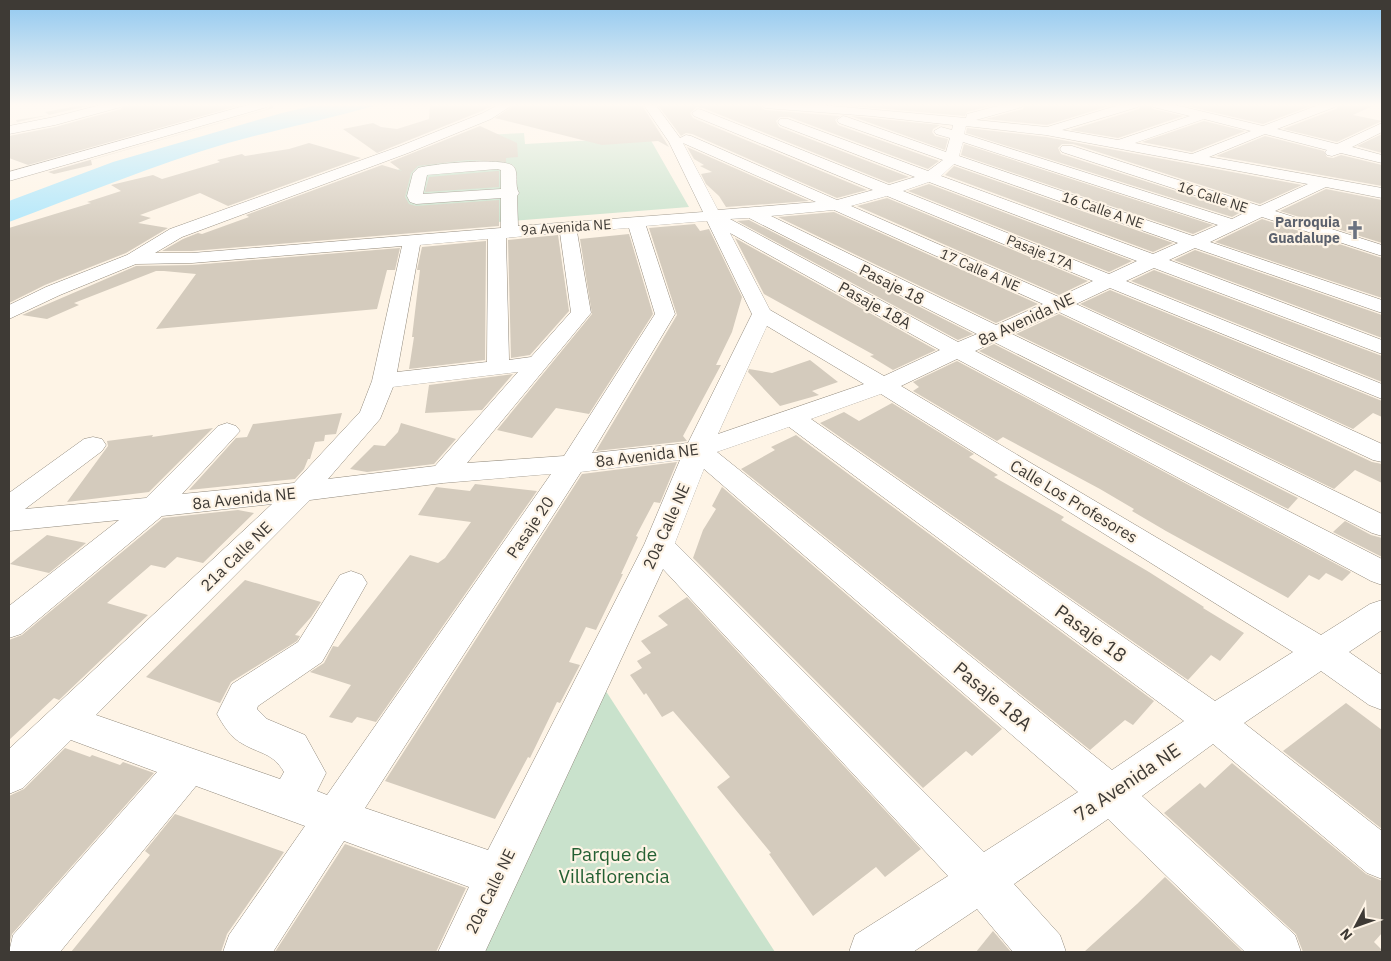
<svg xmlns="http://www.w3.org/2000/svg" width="1391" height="961" font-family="'IBM Plex Sans',sans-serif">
	<rect width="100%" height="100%" fill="#fef4e6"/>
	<!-- green -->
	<g fill="#c9e2cc">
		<path d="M524,133L525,144L649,137L689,207L217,244L483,135Z"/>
		<path d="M600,682L775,952H478Z"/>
	</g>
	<!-- water -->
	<path fill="#ade6fb" d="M321,104H380C330,119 278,129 228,143C154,165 81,195 9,222V201L113,162L282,113Z"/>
	<!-- building -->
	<g fill="#d4cbbd">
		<path d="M88,104H97L9,124L17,122L16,120L49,115L45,112Z"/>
		<path d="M125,104H245L28,165L9,158V136L55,127L121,109Z"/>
		<path d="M271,104H273V108L91,160L92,165L54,174L48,172L268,109Z"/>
		<path d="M430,104H496L482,111L377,153L343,129L373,123L381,127L397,129L429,119Z"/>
		<path d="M516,104H641L669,147L658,141L602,145L495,118Z"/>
		<path d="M657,104H757L765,110L840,116L835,120L838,125L939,161L928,169L789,117H780L776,121L779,127L909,177L889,183L703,108L697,107L690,113L693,118L867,190L837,198L692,134L686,133L681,136Z"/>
		<path d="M829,104H998L967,112L965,116Z"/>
		<path d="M1026,104H1116L1047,125L986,119L1023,109Z"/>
		<path d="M1142,104H1149L1153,109L1183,116L1118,138L1070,130L1139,109Z"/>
		<path d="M1178,104H1316L1263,124Z"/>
		<path d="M1339,104H1377L1353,115L1382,121L1337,142L1283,129L1336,109Z"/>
		<path d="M851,116L940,125L933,129L932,132L935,136L948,139L945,150Z"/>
		<path d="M1204,121L1245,131L1192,152L1142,142Z"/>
		<path d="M480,126L517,143L518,157L506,158V162L468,160L418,166L411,173L405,197L409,204L416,206L499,200V226L192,251H162L183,239L198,233L202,234L249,217L246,215L382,165L402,171L390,162Z"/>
		<path d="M967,128L1046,137L1302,185L1260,204L1073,144H1062L1058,148L1061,154L1241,212L1232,217L966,133Z"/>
		<path d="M1382,134V153L1357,146Z"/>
		<path d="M1265,136L1324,151L1327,157L1333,158L1341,155L1382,165V186L1216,156Z"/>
		<path d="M309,143L361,158L228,206L200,193L140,215L151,218L138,223L168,228L126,253L45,285L9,303V228L91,203L87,202L121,191L111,185L153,175L162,179L220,162L217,160L242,154L245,156L289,149Z"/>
		<path d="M964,144L1213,225L1193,234L961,155Z"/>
		<path d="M687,147L809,201L726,207L719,196L706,184L701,174L712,172L700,166L704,165L694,159Z"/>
		<path d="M954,166L1173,243L1153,252L945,175Z"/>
		<path d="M497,171H499V187L425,192L429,177Z"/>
		<path d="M929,184L1132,261L1109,272L908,191Z"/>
		<path d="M1326,189L1382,200V243L1280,211Z"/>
		<path d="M887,198L1088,281L1059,295L857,206Z"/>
		<path d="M834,212L1038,304L996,323L778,217Z"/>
		<path d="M1262,219L1382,258V298L1215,242Z"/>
		<path d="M749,220L973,334L958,340L737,221Z"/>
		<path d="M695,224L700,231L709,229L742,297L732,332L716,365H721L683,436L687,441L596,451L677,315L649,228Z"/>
		<path d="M629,234L653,314L589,414L556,408L532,438L497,430L592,314L580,239Z"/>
		<path d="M558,235L569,311L530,355L511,358L508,240Z"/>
		<path d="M735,238L936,350L893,370L870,356L874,355L764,294Z"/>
		<path d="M486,241L485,360L409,369L414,337H412L420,270H417L422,247Z"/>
		<path d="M400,248L395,270H387L377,309L156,329L196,274L164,271H156L74,303L79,305L47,319L22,315L136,266L192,265Z"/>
		<path d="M1195,250L1382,315V338L1174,260Z"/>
		<path d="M1154,270L1382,356V382L1131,281Z"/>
		<path d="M1110,290L1382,401V417L1373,413L1353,429L1080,304Z"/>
		<path d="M1059,314L1372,462L1382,464V483L1355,470L1334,489L1016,334Z"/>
		<path d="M994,344L1298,498L1288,509L979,351Z"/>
		<path d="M810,360L838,382L812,391L819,395L780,406L748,372L749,369L772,373Z"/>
		<path d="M957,361L1351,572L1342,581L1326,573L1319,580L1309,575L1288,598L1166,531L1132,511L1134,509L1100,489L1003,437L997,441L913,391L919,387L913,382Z"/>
		<path d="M513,374L482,410L425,413L429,385Z"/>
		<path d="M892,403L974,454L969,457L998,475L994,477L1064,517L1061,520L1149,572L1204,607L1203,608L1244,633L1220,661L1211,655L1188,680L820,423L844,412L859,421Z"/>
		<path d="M342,413L336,434L325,435L324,441L315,442L310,459H308L304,469L295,479L189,490L236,438L247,437L253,424Z"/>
		<path d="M401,423L456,439L434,464L367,472L350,469L374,445L385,446L398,432Z"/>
		<path d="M213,428L149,492L67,502L108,446L107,441L153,435L152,437Z"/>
		<path d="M796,435L1154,701L1133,725L1125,720L1090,750L741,469L775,450L771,447Z"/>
		<path d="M677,462L660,503L654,502L636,536L638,537L621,574H623L596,630L586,627L569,662L580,665L560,703L557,702L530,758L528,757L495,819L385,781L582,474Z"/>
		<path d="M475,484L537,491L376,722L357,717L352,723L329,717L351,685L310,672L324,663L333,646L338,647L410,555L438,563L445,558L471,522L418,515L436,487L470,491Z"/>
		<path d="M722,487L1002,729L972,756L966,751L923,788L693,558L703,530L716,509L712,506Z"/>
		<path d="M238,510L254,513L203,563L177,557L165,568L151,565L107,603L148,615L59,700L54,698L9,740V640L22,635L163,518Z"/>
		<path d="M1345,521L1371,535L1382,538V557L1333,532Z"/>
		<path d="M47,535L86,543L49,573L10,564Z"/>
		<path d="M245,580L321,602L311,617L295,635L300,636L297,641L231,682L220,703L146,677Z"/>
		<path d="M687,597L921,849L885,877L876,867L813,916L769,854L771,853L717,787L730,777L673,711L662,717L646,693L644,695L630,675L642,668L637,661L651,653L641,641L668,625L658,616Z"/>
		<path d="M1346,703L1382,730V829L1283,751Z"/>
		<path d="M65,748L90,757L92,755L120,765L123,762L154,773L12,934L9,945V796L24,789Z"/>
		<path d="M1232,763L1366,874L1382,881V933L1374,942L1382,950V952H1303L1296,934L1164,813L1200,783L1205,788Z"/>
		<path d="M175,814L284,852L227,934L221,952H71L150,855L145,851Z"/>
		<path d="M345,844L466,888L436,952H275Z"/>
		<path d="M1165,877L1243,952H1084L1137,904Z"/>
		<path d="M993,931L1011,952H976Z"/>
	</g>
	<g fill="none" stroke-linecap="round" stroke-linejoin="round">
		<!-- minor casing -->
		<g stroke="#928a7d" stroke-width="1">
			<g id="minor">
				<path d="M104,104H123L121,107L55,125L9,134V126L54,117Z"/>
				<path d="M251,104H269L267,107L9,181V172Z"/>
				<path d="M500,104H514L491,119L408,153L182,237L155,253H192L501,228V198L416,204L410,202L407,196L413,173L418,168C431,164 507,156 514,167C519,174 514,185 519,193L517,196L518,226L703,212L669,142L643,104H655L680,138L686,135L691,136L837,200L873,190L694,116L692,113L698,109L702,110L889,185L915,177L780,125L778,122L780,119H788L928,171L943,160L839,123L837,120L843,116L847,117L946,152L950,138L936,134L934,131L941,127L952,130L953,125L871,116L765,108L759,104H810L966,118L967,114L1005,104H1024L1022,107L976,120L1047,127L1122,104H1140L1138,107L1062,130L1118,140L1190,116L1153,107L1151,104H1171L1263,126L1321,104H1337L1335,107L1277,129L1337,144L1382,123V132L1352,147L1382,155V163L1341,153L1332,156L1327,155L1325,152L1327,150L1265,134L1209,157L1382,188V198L1326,187L1275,211L1382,245V256L1262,217L1210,242L1382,300V313L1195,248L1169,260L1382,340V354L1154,268L1126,281L1382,384V399L1110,288L1076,304L1382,444V462L1373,460L1059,312L1012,334L1382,514V536L1372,533L994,342L975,351L1382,559V585L1371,581L957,359L901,386L1321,635L1370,604L1382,600V630L1349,652L1382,675V710L1369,705L1321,671L1244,723L1382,831V879L1367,873L1213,744L1142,796L1295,935L1301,952H1245L1108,819L1014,884L1060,935L1066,952H1013L977,909L913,952H849L855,935L948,876L663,569L485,952H438L469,887L344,841L273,952H223L229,935L305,826L196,786L60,952H9L13,935L157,772L71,740L23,788L9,794V749L272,504L162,516L21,634L9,638V606L119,520L9,531V493L84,439L93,437L102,439L106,445L102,451L25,509L146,498L218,426L227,423L236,426L240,431L182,494L294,483L360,412L372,381L402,246L192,263L136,264L60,295L9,319V305L46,287L127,255L170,229L398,147L483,113ZM1204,119L1251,131L1192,154L1135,143ZM966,126L1046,135L1308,184L1260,206L1072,146H1062L1060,149L1062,152L1246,212L1232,219L964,134ZM963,142L1218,225L1193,236L959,156ZM683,143L816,202L718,210ZM954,164L1178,243L1153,254L941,176ZM497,169L501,170V189L423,194L427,175ZM929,182L1137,261L1109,274L903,191ZM887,196L1093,281L1059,297L851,206ZM834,210L1043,304L996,325L771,216ZM749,218L977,334L958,342L730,219ZM707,221L752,314L688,443L592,453L675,314L646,226ZM629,228L655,314L564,456L467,463L591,313L577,232ZM560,233L571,312L531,357L509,360L506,238ZM730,233L940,350L884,376L770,310ZM488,239L487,362L397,372L420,245ZM767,326L864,384L718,434ZM518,372L435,466L328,479L380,419L393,387ZM881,394L1293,652L1215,701L811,419ZM789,427L1184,721L1112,770L717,452ZM680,460L644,545L488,850L365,808L581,472ZM704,469L1078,792L984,852L675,543ZM551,474L327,795L317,791L326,773L305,735L267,719L257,709L258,706L322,662L367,583L362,575L351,571L340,575L298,642L232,684L217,714C223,725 231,738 243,744C260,754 273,753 284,772L280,779L96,715L310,500L443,483Z"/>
			</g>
		</g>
		<!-- minor -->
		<use href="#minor" fill="#fff" fill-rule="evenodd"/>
	</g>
	<!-- sky -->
	<linearGradient id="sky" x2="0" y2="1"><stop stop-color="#90c8f0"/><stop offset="0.44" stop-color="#fffaf4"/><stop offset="1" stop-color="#fffaf4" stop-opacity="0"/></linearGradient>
	<rect width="1391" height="238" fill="url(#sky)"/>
	<!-- icons -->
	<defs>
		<g id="church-bare" transform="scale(1.5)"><path d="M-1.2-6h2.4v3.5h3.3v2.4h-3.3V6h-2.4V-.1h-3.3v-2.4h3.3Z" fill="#6b7280" stroke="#fef4e6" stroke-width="2.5" paint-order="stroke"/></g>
	</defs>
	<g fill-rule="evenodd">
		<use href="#church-bare" x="1355" y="230"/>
	</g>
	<g text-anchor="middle" stroke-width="4.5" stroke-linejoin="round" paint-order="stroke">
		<!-- far-street labels -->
		<g font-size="14" fill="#3e3a35" stroke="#fef4e6">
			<text transform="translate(1213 197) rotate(18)" y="5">16 Calle NE</text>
			<text transform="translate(1103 210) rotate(19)" y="5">16 Calle A NE</text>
			<text transform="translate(566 227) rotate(-4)" y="5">9a Avenida NE</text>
			<text transform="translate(1040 252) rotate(22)" y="5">Pasaje 17A</text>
			<text transform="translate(980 270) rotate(24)" y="5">17 Calle A NE</text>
		</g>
		<!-- far-worship labels -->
		<g font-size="14" font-weight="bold" fill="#5b616d" stroke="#fef4e6" text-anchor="end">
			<text x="1340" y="227">Parroquia<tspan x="1340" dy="16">Guadalupe</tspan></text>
		</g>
		<!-- street labels -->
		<g font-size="16" fill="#3e3a35" stroke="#fef4e6">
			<text transform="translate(892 284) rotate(27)" y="6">Pasaje 18</text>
			<text transform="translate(875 305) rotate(29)" y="6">Pasaje 18A</text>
			<text transform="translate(1026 319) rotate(-25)" y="6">8a Avenida NE</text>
			<text transform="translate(647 455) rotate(-7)" y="6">8a Avenida NE</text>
			<text transform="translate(244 498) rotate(-6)" y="6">8a Avenida NE</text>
			<text transform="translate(1074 501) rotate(31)" y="6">Calle Los Profesores</text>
			<text transform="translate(666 526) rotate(-66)" y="6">20a Calle NE</text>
			<text transform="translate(530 527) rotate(-56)" y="6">Pasaje 20</text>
			<text transform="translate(236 556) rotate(-44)" y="6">21a Calle NE</text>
			<text transform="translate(490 891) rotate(-64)" y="6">20a Calle NE</text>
		</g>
		<!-- near-street labels -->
		<g font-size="19" fill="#3e3a35" stroke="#fef4e6">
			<text transform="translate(1091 633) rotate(36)" y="7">Pasaje 18</text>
			<text transform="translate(993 696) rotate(40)" y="7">Pasaje 18A</text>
			<text transform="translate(1127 782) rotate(-34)" y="7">7a Avenida NE</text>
		</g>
		<!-- near-park labels -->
		<g font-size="19" fill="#246033" stroke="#fef4e6">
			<text x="614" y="861">Parque de<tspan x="614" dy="22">Villaflorencia</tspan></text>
		</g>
	</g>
	<!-- border -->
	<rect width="1391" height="961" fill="none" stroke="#3e3a35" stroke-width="20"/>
	<!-- north arrow -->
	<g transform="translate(1356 926) rotate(229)" stroke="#fef4e6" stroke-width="4" paint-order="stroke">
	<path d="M0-4L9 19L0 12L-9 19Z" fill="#3e3a35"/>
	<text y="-8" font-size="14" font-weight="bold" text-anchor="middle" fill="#3e3a35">N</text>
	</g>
</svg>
